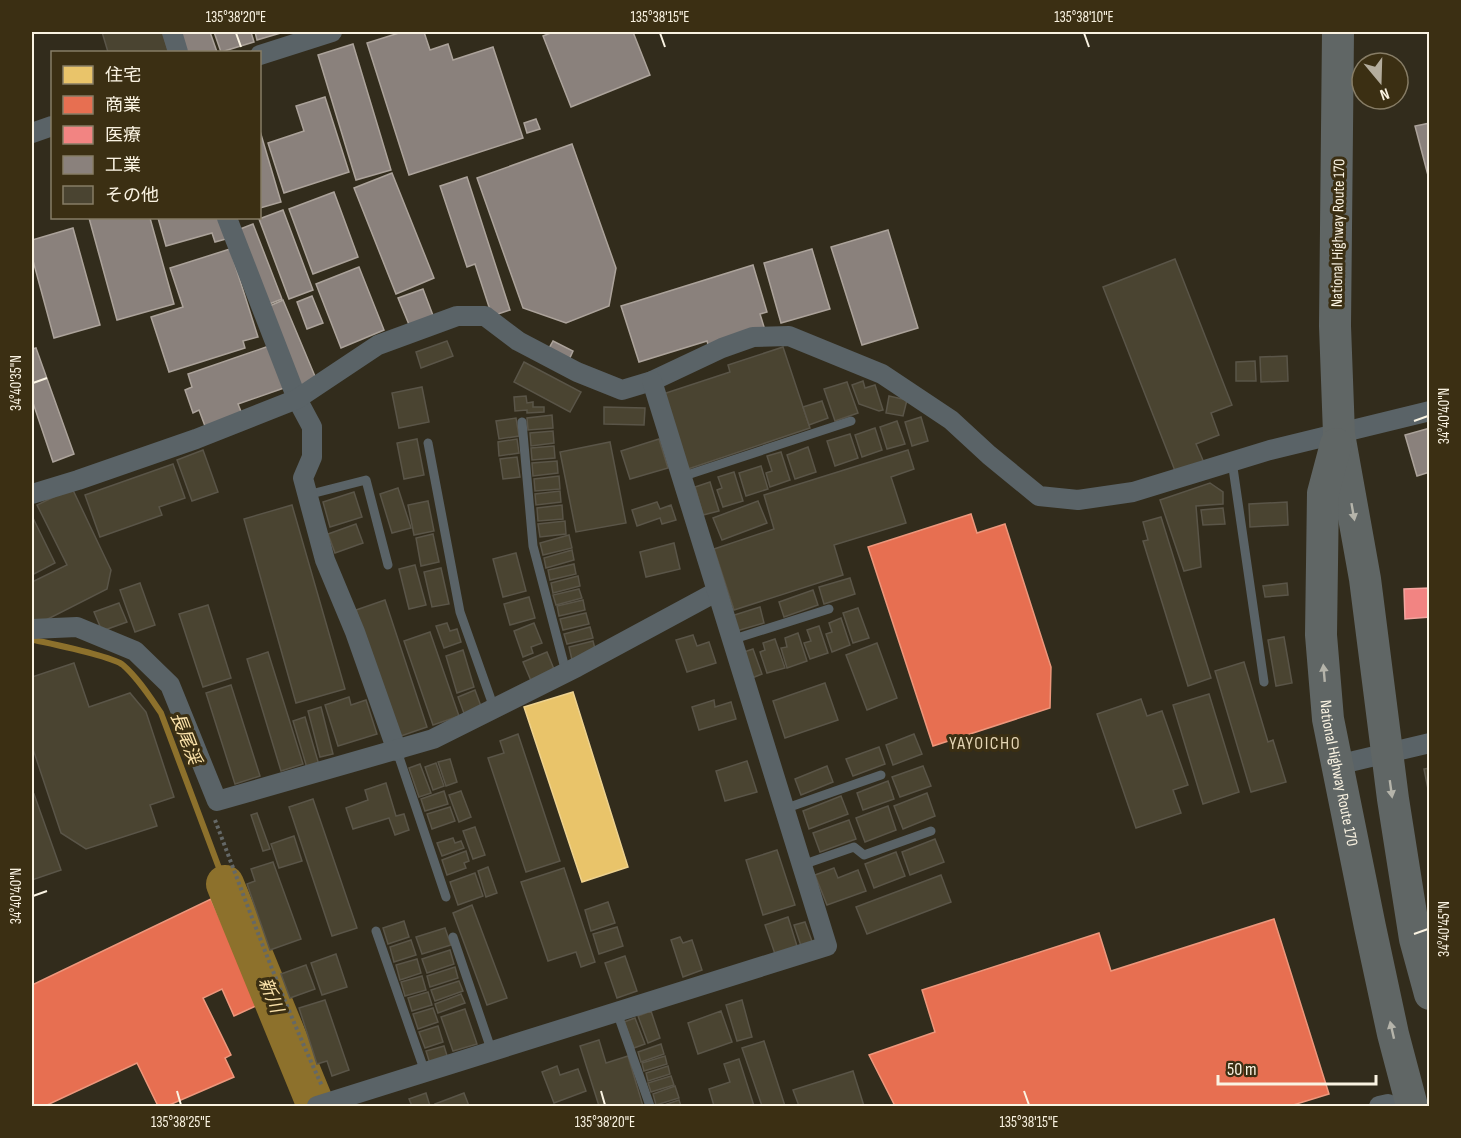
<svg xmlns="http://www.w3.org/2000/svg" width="1461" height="1138" font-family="'Sofia Sans Condensed','Noto Sans JP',sans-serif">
	<rect width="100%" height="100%" fill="#322c1c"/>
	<!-- homes -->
	<path fill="#e9c46a" stroke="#eed28e" stroke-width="1.5" d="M573,692L628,867L582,882L524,707Z"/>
	<!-- shops -->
	<g fill="#e76f51" stroke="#ed977c" stroke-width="1.5">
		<path d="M971,514L977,533L1005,524L1051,667L1050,708L933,746L868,547Z"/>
		<path d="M211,899L258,1005L234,1016L222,989L203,998L231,1055L225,1058L234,1077L167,1106H158L137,1063L45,1106H32V985Z"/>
		<path d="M1274,919L1329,1094L1290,1106H895L869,1055L935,1032L922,990L1099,933L1111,971Z"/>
	</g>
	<!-- health -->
	<path fill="#f28482" stroke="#f4a59f" stroke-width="1.5" d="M1430,588V617L1405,619L1404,589Z"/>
	<!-- industry -->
	<g fill="#8a817c" stroke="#aca39b" stroke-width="1.5">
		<path d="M179,32H210L217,52H186Z"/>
		<path d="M214,32H251L254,42L221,52Z"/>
		<path d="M255,32H284L257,40Z"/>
		<path d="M402,32H424L430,50L448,44L453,60L493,47L523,138L409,175L367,43Z"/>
		<path d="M553,32H633L650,75L571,107L543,36Z"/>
		<path d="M353,44L391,170L356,180L318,55Z"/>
		<path d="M325,97L349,172L284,193L268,143L304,131L296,106Z"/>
		<path d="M536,119L540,129L527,133L524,123Z"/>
		<path d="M1430,123V183L1415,126Z"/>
		<path d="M260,131L281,202L260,208Z"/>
		<path d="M572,144L616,268L609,306L566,323L523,308L477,178Z"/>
		<path d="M392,173L434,278L396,294L354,188Z"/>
		<path d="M467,177L510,310L492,316L475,264L467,267L440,186Z"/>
		<path d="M334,192L358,257L313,274L289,209Z"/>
		<path d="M283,210L313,290L289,299L259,219Z"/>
		<path d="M89,218H150L174,304L117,320Z"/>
		<path d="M158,218H220L226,239L215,242L212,233L166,246Z"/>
		<path d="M253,224L282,299L264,306L235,231Z"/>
		<path d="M73,228L100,325L54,338L32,257V240Z"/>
		<path d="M888,230L918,328L862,345L831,247Z"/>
		<path d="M230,249L258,337L243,341L245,348L169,372L151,317L183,307L170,268Z"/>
		<path d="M812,249L830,309L781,323L764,263Z"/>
		<path d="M753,265L767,312L760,314L765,330L709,348L707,341L639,362L621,306Z"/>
		<path d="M359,267L384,330L341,348L316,284Z"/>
		<path d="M423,289L434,318L410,327L398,298Z"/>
		<path d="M312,296L323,323L307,329L297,302Z"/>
		<path d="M283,300L317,381L299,389L265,308Z"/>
		<path d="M553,341L573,351L568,362L547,352Z"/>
		<path d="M269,346L284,388L238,404L242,414L205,426L199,410L193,413L185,390L192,387L188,374Z"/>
		<path d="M36,348L74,454L53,462L32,400V349Z"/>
		<path d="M1430,428V472L1417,476L1405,435Z"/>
	</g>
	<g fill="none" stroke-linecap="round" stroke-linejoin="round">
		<!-- stream -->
		<path stroke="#8d712c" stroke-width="6" d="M34,640C52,644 112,656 123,665C138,678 150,697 161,713L225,884"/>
		<!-- river -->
		<path stroke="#8d712c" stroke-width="38" d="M225,884L316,1106"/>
	</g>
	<!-- building -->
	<g fill="#4a4431" stroke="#5a5548" stroke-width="1.5">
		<path d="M102,32H162L169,52H108Z"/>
		<path d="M1175,259L1232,405L1211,413L1219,435L1196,444L1205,465L1177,476L1103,287Z"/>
		<path d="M447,341L453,356L421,368L416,352Z"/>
		<path d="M783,347L810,428L688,469L663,394L730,372L728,365Z"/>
		<path d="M1287,356L1288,381L1261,382L1260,357Z"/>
		<path d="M1255,361L1256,381H1236V362Z"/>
		<path d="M524,362L581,392L570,412L514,382Z"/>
		<path d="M863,381L865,388L875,385L883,410L879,411L859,404L852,385Z"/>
		<path d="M847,382L858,413L835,421L824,389Z"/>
		<path d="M422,387L429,422L399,428L392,393Z"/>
		<path d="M526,396L527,403L533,402V407H544V412L527,413V410L515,411L514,397Z"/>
		<path d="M889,396L907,400L903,416L886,413Z"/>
		<path d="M822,401L828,418L809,425L803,407Z"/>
		<path d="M604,407L645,408L644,425L604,424Z"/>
		<path d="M552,415L553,428L528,430L527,418Z"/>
		<path d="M921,417L928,441L912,446L905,422Z"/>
		<path d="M516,418L519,436L499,439L496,421Z"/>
		<path d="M897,421L905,444L887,449L880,427Z"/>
		<path d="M875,428L882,450L862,457L855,435Z"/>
		<path d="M553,431L554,443L531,446L530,433Z"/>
		<path d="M850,434L858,458L835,466L827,441Z"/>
		<path d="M417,439L424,475L404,479L397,443Z"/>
		<path d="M517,439L519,453L499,456L498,442Z"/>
		<path d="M659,439L668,468L630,479L621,451Z"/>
		<path d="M610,442L626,523L576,532L560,452Z"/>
		<path d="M554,446L555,458L532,460L531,448Z"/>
		<path d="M808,447L816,472L795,479L787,455Z"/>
		<path d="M203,450L218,492L192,501L177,460Z"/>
		<path d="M908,450L914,469L891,477L906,523L834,545L843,575L734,610L714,549L774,529L764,495Z"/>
		<path d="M781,452L790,480L770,487L766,473L772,471L767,456Z"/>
		<path d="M517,457L520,477L503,479L500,459Z"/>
		<path d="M557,461L558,473L533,476L532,463Z"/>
		<path d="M173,464L185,498L159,507L162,515L100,537L85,495Z"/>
		<path d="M761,466L768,489L746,496L739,473Z"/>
		<path d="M734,472L743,501L723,507L717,490L722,488L718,477Z"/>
		<path d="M559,476L560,489L535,491L534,479Z"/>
		<path d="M710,482L719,511L703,515L695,487Z"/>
		<path d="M1210,483L1223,492V504L1196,506L1201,567L1184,571L1160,500Z"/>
		<path d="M72,488L111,570L107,589L42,622H32V582L67,565L37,505Z"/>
		<path d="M398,488L411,528L392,533L380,494Z"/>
		<path d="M560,491L561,502L536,505L535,494Z"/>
		<path d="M354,492L362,517L330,527L323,502Z"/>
		<path d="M428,501L434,531L414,535L408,505Z"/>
		<path d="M758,501L767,523L722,540L713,518Z"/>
		<path d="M657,502L660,509L671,505L676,520L662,524L660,518L637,526L632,510Z"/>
		<path d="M1287,502L1288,525L1250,527L1249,504Z"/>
		<path d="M292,505L345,689L296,703L244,519Z"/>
		<path d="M562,505L563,519L538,521L537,508Z"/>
		<path d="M1223,508L1225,524L1203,525L1201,510Z"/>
		<path d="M32,516L55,563L32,575Z"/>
		<path d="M1161,517L1211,678L1188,686L1143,541L1148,540L1143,522Z"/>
		<path d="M565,521L566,534L540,537L538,524Z"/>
		<path d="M356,524L363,543L335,553L328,534Z"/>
		<path d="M433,534L439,562L421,566L416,538Z"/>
		<path d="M569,535L572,548L543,555L540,543Z"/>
		<path d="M674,543L680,569L646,577L640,552Z"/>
		<path d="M572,550L574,560L546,568L544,558Z"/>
		<path d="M516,553L526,591L503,597L493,559Z"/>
		<path d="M574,564L576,574L550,580L548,570Z"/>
		<path d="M415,565L426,605L409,609L399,569Z"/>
		<path d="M441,568L449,604L432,607L424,572Z"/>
		<path d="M578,576L580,586L553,593L551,583Z"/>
		<path d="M850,578L855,594L824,604L819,587Z"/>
		<path d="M140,583L155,625L135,632L120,590Z"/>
		<path d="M1287,583L1288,595L1265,597L1263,586Z"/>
		<path d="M579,589L582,598L556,605L553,595Z"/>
		<path d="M813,590L818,605L784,617L779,602Z"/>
		<path d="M529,597L535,618L510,625L504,604Z"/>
		<path d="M385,600L427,727L398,737L356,610Z"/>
		<path d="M583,600L585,610L559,616L557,606Z"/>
		<path d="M119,603L127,622L102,631L94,612Z"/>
		<path d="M208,605L231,678L203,687L179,614Z"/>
		<path d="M760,607L764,623L733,632L728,617Z"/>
		<path d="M858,608L869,638L853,643L843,613Z"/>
		<path d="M586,613L589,624L563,630L560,619Z"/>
		<path d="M841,618L850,645L832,652L826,634L832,632L829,623Z"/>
		<path d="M447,623L450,631L457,629L461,642L444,648L436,626Z"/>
		<path d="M534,623L542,643L531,647L533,653L523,657L514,631Z"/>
		<path d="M819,626L828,653L810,659L804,643L811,641L807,630Z"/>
		<path d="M590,627L593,638L567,644L564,634Z"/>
		<path d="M430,632L459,716L433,725L404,641Z"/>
		<path d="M798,633L807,661L787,668L781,648L787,647L785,638Z"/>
		<path d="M693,635L697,646L709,642L716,663L687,672L676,640Z"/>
		<path d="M1284,637L1292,683L1276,686L1268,640Z"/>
		<path d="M775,639L785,668L767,673L760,652L765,650L763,643Z"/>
		<path d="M593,641L596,653L572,660L569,647Z"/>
		<path d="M877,643L897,698L867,710L846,655Z"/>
		<path d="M753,649L762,674L747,680L738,654Z"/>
		<path d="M463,650L474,687L457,693L446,656Z"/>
		<path d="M268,652L303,764L281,771L247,659Z"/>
		<path d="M547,652L556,674L532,683L523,662Z"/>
		<path d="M1244,662L1268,742L1273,740L1286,782L1251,792L1215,671Z"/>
		<path d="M74,663L89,707L130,693L146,712L174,797L150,805L157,826L86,849L61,833L32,746V677Z"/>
		<path d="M825,683L838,720L785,738L773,701Z"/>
		<path d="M231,685L260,776L235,784L206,693Z"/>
		<path d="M475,690L482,709L465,716L458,697Z"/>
		<path d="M1209,694L1239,792L1203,804L1173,705Z"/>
		<path d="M349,697L351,705L366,700L377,734L338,746L325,705Z"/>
		<path d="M1141,699L1147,716L1162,711L1188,785L1173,790L1181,813L1136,828L1097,714Z"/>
		<path d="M714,700L715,707L731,702L736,719L699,730L692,707Z"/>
		<path d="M321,707L333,754L320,757L308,711Z"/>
		<path d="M305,717L319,765L307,768L293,721Z"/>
		<path d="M518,734L560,861L526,872L488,758L504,753L500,741Z"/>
		<path d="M914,734L922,754L893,765L886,745Z"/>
		<path d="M879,747L885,764L853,776L846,759Z"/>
		<path d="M450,759L457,782L446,786L438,762Z"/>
		<path d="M747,761L757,792L725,801L716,771Z"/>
		<path d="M436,763L444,786L433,790L425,767Z"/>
		<path d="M420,764L431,793L419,797L409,768Z"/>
		<path d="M827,766L833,782L801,795L795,779Z"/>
		<path d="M923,766L931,786L900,797L892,777Z"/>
		<path d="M1430,768V799L1424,769Z"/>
		<path d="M888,781L894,799L863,810L857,793Z"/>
		<path d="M386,783L396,816L404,814L409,830L395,835L389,818L353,829L346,808L368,800L365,790Z"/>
		<path d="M444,791L448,804L425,811L421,799Z"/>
		<path d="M461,791L471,817L459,822L449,795Z"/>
		<path d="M927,793L935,816L903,829L894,806Z"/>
		<path d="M34,794L61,870L32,880V795Z"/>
		<path d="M841,796L848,814L809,829L803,811Z"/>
		<path d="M313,799L357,928L332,936L289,807Z"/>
		<path d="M888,806L896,830L865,842L856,818Z"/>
		<path d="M450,807L455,821L432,829L427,814Z"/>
		<path d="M257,813L270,849L263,851L251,815Z"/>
		<path d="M849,820L856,839L820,852L813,833Z"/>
		<path d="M475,827L485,855L473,859L463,831Z"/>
		<path d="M294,836L302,861L279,868L271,844Z"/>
		<path d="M453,838L455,843L461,841L464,848L442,856L437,843Z"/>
		<path d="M935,839L944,862L910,875L902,852Z"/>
		<path d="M777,850L795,905L763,915L746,860Z"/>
		<path d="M466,851L469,861L464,863L466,868L447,875L442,860Z"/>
		<path d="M896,852L905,876L874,888L865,864Z"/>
		<path d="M273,862L301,939L270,950L247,884L255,881L251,869Z"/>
		<path d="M488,867L497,893L486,897L478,871Z"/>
		<path d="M564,868L595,962L581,967L576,952L548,961L521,882Z"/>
		<path d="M834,868L838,878L858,870L866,891L827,905L815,875Z"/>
		<path d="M475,873L483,896L458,905L450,882Z"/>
		<path d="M941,875L951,902L867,934L856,907Z"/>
		<path d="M608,902L615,923L591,931L585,910Z"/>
		<path d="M472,905L507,998L487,1005L453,913Z"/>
		<path d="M788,917L797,946L775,954L765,925Z"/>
		<path d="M404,921L409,937L388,944L383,928Z"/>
		<path d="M805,922L813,944L802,949L794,925Z"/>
		<path d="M617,927L623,946L599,954L593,934Z"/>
		<path d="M445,928L451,945L422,954L416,937Z"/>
		<path d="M680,937L683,943L692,940L702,970L683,977L671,940Z"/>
		<path d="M411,940L416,955L394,962L390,947Z"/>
		<path d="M450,950L454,964L427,973L422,959Z"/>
		<path d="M336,954L347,987L322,995L311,963Z"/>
		<path d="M625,956L637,991L617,998L605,963Z"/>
		<path d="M417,959L421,973L400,980L396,965Z"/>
		<path d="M306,965L315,989L290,998L281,974Z"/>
		<path d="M455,967L458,978L430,987L427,976Z"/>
		<path d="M422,976L426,990L405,996L401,982Z"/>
		<path d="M459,981L463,991L435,1001L431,990Z"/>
		<path d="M428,992L432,1005L412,1011L408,998Z"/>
		<path d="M461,994L465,1003L438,1013L435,1004Z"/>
		<path d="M325,1000L349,1070L332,1076L327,1061L317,1064L299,1008Z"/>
		<path d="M742,1000L752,1037L737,1041L726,1005Z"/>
		<path d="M433,1008L438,1022L418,1029L413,1014Z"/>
		<path d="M465,1009L477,1044L453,1051L441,1017Z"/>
		<path d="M651,1011L660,1038L648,1043L638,1016Z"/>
		<path d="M721,1011L732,1042L698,1054L688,1023Z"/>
		<path d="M635,1018L645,1044L634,1048L624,1022Z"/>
		<path d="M438,1026L443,1042L425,1048L419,1032Z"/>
		<path d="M599,1040L606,1063L628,1056L643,1106H599L580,1046Z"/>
		<path d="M764,1041L785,1106H762L742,1048Z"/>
		<path d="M661,1044L664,1054L641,1062L638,1052Z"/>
		<path d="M444,1046L449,1062L431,1067L426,1051Z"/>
		<path d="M665,1056L667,1064L644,1071L642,1063Z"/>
		<path d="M739,1059L754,1106H714L709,1089L730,1082L724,1064Z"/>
		<path d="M557,1066L560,1075L578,1069L586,1091L554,1103L542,1072Z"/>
		<path d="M668,1066L670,1074L648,1081L646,1073Z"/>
		<path d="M853,1071L864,1106H799L793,1090Z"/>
		<path d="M671,1076L674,1085L651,1092L648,1083Z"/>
		<path d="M675,1086L679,1098L656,1105L653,1094Z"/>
		<path d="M426,1093L430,1106H412L409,1099Z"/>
		<path d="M464,1093L469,1106H436L435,1104Z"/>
		<path d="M679,1100L681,1106H661Z"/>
	</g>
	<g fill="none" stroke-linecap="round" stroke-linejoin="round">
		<!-- path -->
		<path stroke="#646867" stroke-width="4" stroke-dasharray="3 3" stroke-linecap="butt" d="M215,820C249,910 282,999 322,1086"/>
		<!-- service -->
		<g stroke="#5a6367" stroke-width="9">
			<path d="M522,422L533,546L566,672"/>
			<path d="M428,443L460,612L494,708"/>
			<path d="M1232,461L1264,682"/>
			<path d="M681,477L851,421"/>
			<path d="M307,495L366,480L388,565"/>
			<path d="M731,640L829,609"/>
			<path d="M397,751L446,897"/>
			<path d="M784,809L881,775"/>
			<path d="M802,865L854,847L864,855L931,831"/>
			<path d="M376,931L425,1072"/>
			<path d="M453,937L492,1052"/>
			<path d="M617,1012L650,1106"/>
		</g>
		<!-- minor -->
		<g stroke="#5a6367" stroke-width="20">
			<path d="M172,32L178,52"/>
			<path d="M260,55L332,32"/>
			<path d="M32,133L52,126"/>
			<path d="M227,218L297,399L312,427V457L303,478L325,560L355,632L397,751"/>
			<path d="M32,494L78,480L196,439L297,399L378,345L457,316H485L518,341L577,372L622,390L652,381L722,348L753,337L789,336L882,374L951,420L989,455L1039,496L1078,500L1133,492L1270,450L1430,411"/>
			<path d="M32,629L77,627L135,651L170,685L217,801L433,739L577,667L716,592"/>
			<path d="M1337,765L1430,743"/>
			<path d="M317,1106L827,946L652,381"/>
			<path d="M1379,1106L1388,1104"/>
		</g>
		<!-- trunk -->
		<g stroke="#606665" stroke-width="32">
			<path d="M1338,32L1335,326L1339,434L1365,579L1393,799L1415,939L1430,994"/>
			<path id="s1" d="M1336,444L1323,493L1321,635L1328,719L1370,927L1393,1034L1412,1106"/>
		</g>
	</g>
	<!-- one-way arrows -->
	<defs><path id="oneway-solid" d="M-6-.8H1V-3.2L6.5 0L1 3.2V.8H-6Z" transform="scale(1.5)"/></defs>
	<g fill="#b5b4aa">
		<use href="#oneway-solid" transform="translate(1353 512) rotate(80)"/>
		<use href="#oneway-solid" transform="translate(1324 673) rotate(-95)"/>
		<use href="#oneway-solid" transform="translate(1391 789) rotate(82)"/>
		<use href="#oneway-solid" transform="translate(1392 1030) rotate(-103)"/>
	</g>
	<!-- ticks -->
	<path fill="none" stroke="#faf3e2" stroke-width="2" d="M236,33L241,47M660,33L665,47M1084,33L1089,47M33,383L47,378M1414,421L1428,416M33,896L47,891M1414,934L1428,929M177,1091L181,1105M601,1091L605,1105M1024,1091L1029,1105"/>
	<g text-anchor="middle" stroke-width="6" stroke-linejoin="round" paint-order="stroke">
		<!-- street labels -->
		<g font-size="16" fill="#faf3e2" stroke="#3b2f13">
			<text transform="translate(1337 233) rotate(-89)" y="6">National Highway Route 170</text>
			<text dy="6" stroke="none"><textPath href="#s1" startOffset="332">National Highway Route 170</textPath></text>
		</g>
		<!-- water labels -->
		<g font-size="18" font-style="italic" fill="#fbe2aa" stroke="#3b2f13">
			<text transform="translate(186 738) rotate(69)" y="6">長尾渓</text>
			<text transform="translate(271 995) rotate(68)" y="6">新川</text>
		</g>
		<!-- neighbourhood labels -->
		<g font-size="18" letter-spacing="1.5" fill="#e4d5b5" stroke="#3b2f13">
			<text x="985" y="749">YAYOICHO</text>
		</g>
	</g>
	<!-- border -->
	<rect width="1461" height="1138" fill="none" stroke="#3b2f13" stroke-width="66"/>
	<!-- legend -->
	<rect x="51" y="51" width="210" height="168" fill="#3b2f13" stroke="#877d66" stroke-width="1.5"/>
	<rect x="63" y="66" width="30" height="18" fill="#e9c46a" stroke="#877d66" stroke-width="1.5"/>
	<text x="105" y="81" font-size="18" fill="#faf3e2">住宅</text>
	<rect x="63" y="96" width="30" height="18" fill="#e76f51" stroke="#877d66" stroke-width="1.5"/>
	<text x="105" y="111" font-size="18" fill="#faf3e2">商業</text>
	<rect x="63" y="126" width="30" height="18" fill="#f28482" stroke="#877d66" stroke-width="1.5"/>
	<text x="105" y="141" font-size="18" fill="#faf3e2">医療</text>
	<rect x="63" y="156" width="30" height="18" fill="#8a817c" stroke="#877d66" stroke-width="1.5"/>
	<text x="105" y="171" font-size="18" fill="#faf3e2">工業</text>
	<rect x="63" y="186" width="30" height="18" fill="#4a4431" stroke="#877d66" stroke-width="1.5"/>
	<text x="105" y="201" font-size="18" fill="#faf3e2">その他</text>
	<!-- north arrow -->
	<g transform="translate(1380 81) rotate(161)"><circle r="28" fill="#3b2f13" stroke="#877d66" stroke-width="1.5"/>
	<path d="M0-4.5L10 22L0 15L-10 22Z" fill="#b4ad9d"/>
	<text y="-9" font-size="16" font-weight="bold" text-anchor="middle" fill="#faf3e2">N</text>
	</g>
	<!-- scale -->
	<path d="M1218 1075v9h158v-9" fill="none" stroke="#faf3e2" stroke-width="3"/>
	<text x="1227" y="1075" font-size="18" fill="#faf3e2" stroke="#3b2f13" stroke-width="4.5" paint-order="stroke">50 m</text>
	<rect x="33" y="33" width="1395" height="1072" fill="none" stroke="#faf3e2" stroke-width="2"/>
	<g font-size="15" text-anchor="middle" fill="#faf3e2">
		<text x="236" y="22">135°38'20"E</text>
		<text x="660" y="22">135°38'15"E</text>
		<text x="1084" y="22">135°38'10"E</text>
		<text transform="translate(16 383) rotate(-90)" y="5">34°40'35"N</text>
		<text transform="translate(1444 416) rotate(-90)" y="5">34°40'40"N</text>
		<text transform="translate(16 896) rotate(-90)" y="5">34°40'40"N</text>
		<text transform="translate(1444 929) rotate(-90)" y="5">34°40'45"N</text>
		<text x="181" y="1127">135°38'25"E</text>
		<text x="605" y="1127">135°38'20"E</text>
		<text x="1029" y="1127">135°38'15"E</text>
	</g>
</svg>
